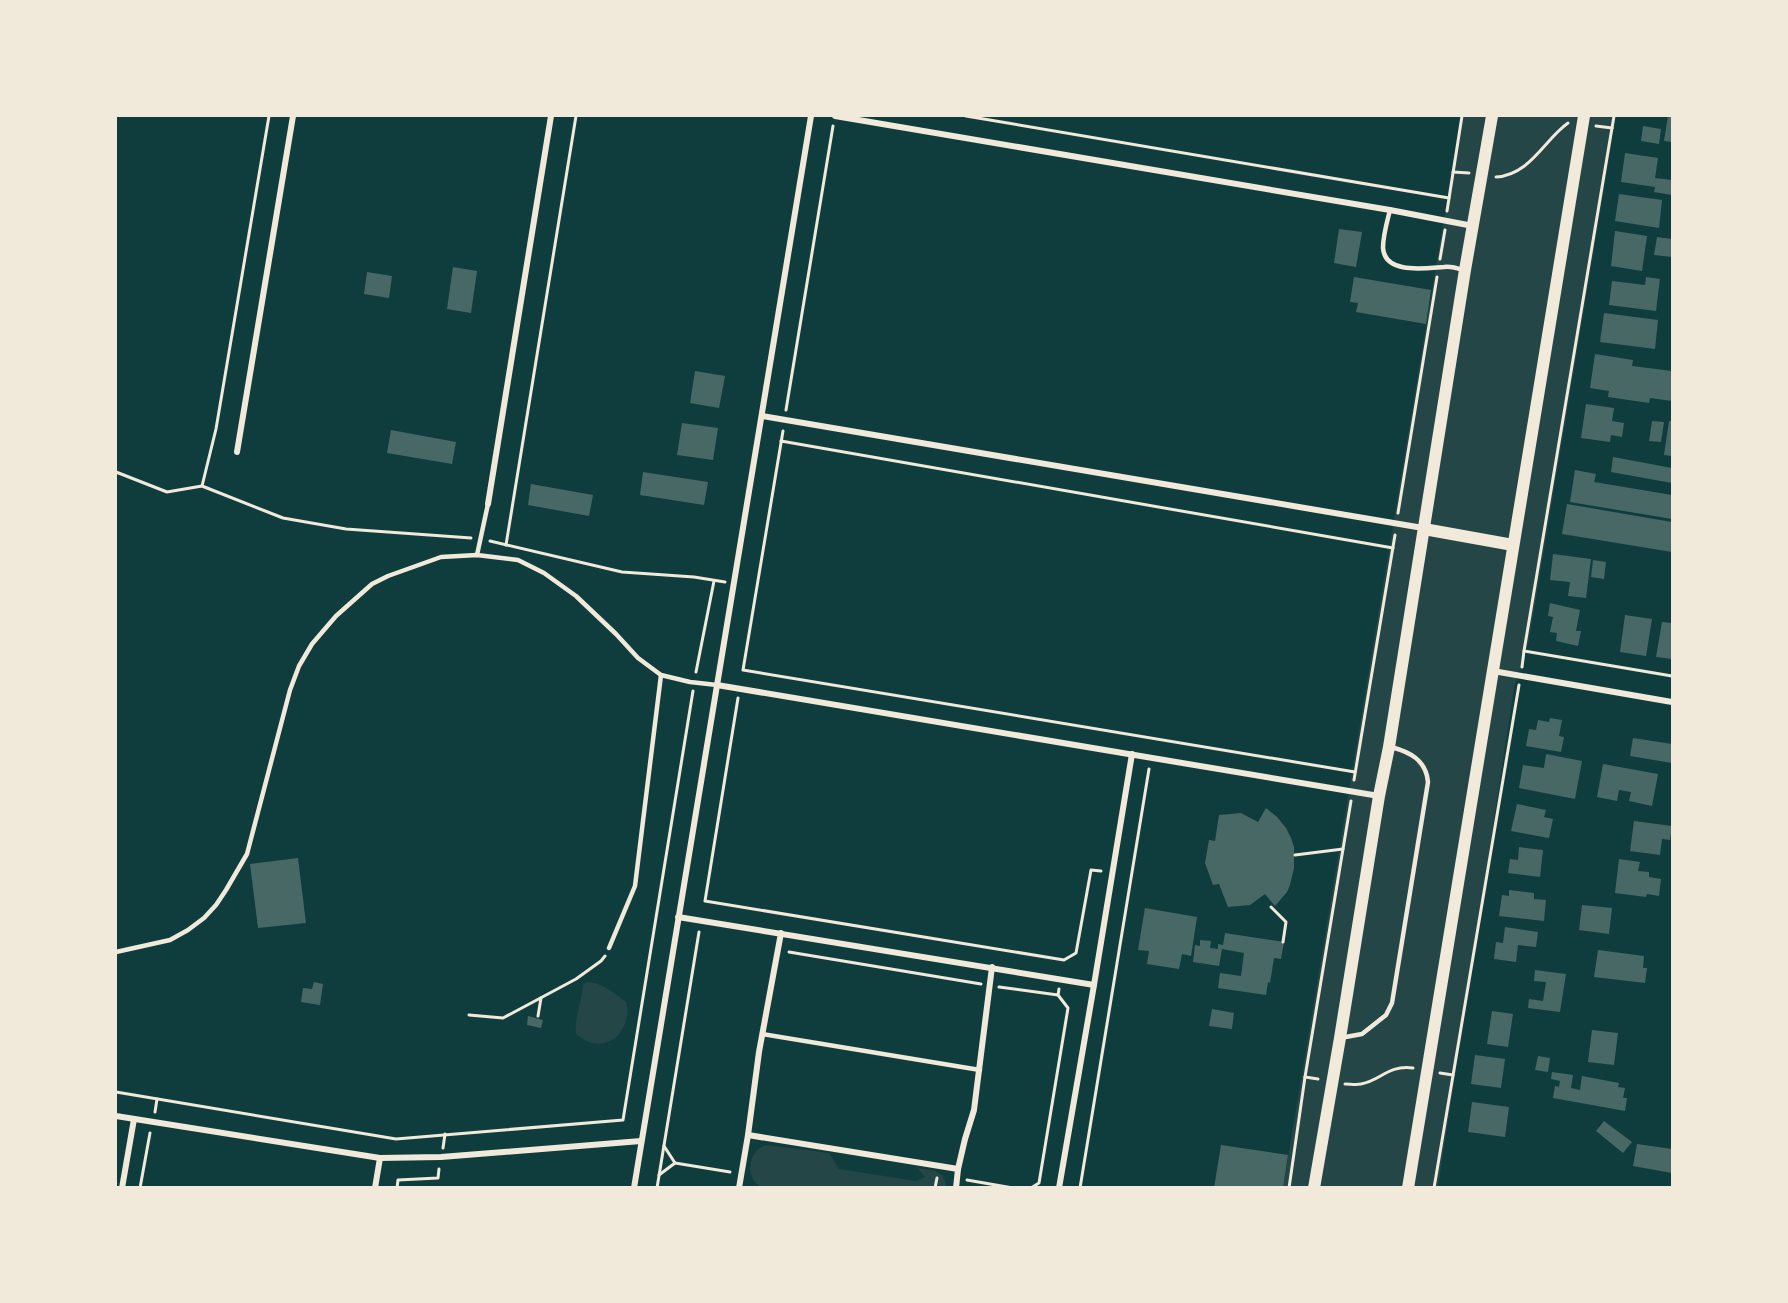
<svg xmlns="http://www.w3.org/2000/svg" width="1788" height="1303" font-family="'Work Sans',sans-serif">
	<rect width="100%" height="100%" fill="#0f3d3e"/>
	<!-- green -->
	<g fill="#244646">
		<path d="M1461,116H1616L1529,640L1514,688L1438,1187L1283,1188Z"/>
		<path d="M586,982C602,982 614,993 626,1002C627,1006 628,1012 627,1016C622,1044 596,1052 576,1034C574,1017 582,1002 583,985Z"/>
		<path d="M766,1145L829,1153L839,1169L916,1181L925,1177L917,1168L936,1171L943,1176L947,1188L761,1187C745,1178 747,1151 766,1145Z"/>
	</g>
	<!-- building -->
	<g fill="#486865">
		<path d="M1668,116H1672V142L1664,141Z"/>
		<path d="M1643,126L1661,129L1659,144L1641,141Z"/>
		<path d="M1625,153L1658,158L1655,178L1672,180V195L1654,192L1655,187L1621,182Z"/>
		<path d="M1619,194L1662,200L1659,228L1615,221Z"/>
		<path d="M1339,229L1362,232L1356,267L1334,263Z"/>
		<path d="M1615,231L1647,236L1642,271L1611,266Z"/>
		<path d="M1657,237L1672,239V257L1654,255Z"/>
		<path d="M453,267L477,271L471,313L447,309Z"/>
		<path d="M367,272L392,276L389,298L364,294Z"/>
		<path d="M1354,277L1431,290L1426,324L1356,312L1358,303L1350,302Z"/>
		<path d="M1646,277L1660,279L1656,311L1609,305L1612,281L1645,285Z"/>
		<path d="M1604,313L1658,320L1655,349L1600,342Z"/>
		<path d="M1595,354L1633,360L1632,366L1672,371V401L1650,398L1649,403L1608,397L1609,391L1590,388Z"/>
		<path d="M695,371L725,376L719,408L690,403Z"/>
		<path d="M1586,404L1614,408L1612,421L1624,423L1622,437L1611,435L1610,442L1581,438Z"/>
		<path d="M1652,421L1664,422L1661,442L1649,441Z"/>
		<path d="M1669,421H1672V456L1664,455Z"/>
		<path d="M682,423L718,428L713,460L677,455Z"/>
		<path d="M391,430L456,442L452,464L387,453Z"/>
		<path d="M1613,457L1672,468V483L1611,472Z"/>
		<path d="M1575,470L1596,474L1594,482L1672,495V519L1570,502Z"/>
		<path d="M643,472L708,482L704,505L640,495Z"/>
		<path d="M531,484L593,495L589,516L528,505Z"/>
		<path d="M1567,504L1672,522V552L1562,534Z"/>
		<path d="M1553,554L1591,559L1586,598L1568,596L1570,582L1550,580Z"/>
		<path d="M1593,560L1606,562L1604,579L1591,577Z"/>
		<path d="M1550,603L1580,610L1576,631H1581L1578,646L1556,641L1557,633L1550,632L1553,617L1548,616Z"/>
		<path d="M1625,615L1652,619L1646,656L1620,652Z"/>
		<path d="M1662,622L1672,623V659L1656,657Z"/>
		<path d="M1550,718L1562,720L1559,736L1564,737L1561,752L1526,746L1529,729L1536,730L1538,720L1549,722Z"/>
		<path d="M1633,738L1672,744V763L1630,756Z"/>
		<path d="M1546,754L1582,761L1575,799L1519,788L1523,765L1544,768Z"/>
		<path d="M1603,764L1658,774L1652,806L1629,801L1631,792L1619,790L1617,801L1597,797Z"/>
		<path d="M1517,804L1546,810L1544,817L1553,819L1549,838L1511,831Z"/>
		<path d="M1266,808L1277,817L1286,828L1291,838L1294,847V868L1290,885L1287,892L1275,906L1265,894L1250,905L1228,907L1219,884L1213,885L1205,863L1209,840L1215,841L1219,815L1241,813L1258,822Z"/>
		<path d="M1634,821L1672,826L1670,840L1662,839L1660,855L1630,851Z"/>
		<path d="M1519,847L1543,850L1540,877L1508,873L1510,859L1518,860Z"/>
		<path d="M298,858L306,923L258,928L250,864Z"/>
		<path d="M1619,859L1640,862L1638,871L1649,872V877L1661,879L1659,896L1647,894L1646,897L1615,893Z"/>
		<path d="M1509,890L1534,893V899L1546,900L1544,921L1499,916L1502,895L1509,896Z"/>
		<path d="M1582,905L1612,908L1609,934L1579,930Z"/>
		<path d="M1145,908L1197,917L1191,956L1182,954L1179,969L1147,964L1149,951L1138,950Z"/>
		<path d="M1505,927L1538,932L1536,947L1518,945L1516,962L1494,959L1496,942L1503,943Z"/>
		<path d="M1225,933L1284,942L1281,959L1274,958L1270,983L1268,982L1266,995L1218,988L1220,973L1241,976L1244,953L1222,949L1219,966L1193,962L1195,945L1200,946V940L1211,941L1210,948L1218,949V944L1223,945Z"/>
		<path d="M1598,950L1644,956L1643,968H1647L1645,983L1594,977Z"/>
		<path d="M1535,970L1566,974L1560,1012L1528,1008L1529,999L1543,1001L1546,982L1534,981Z"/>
		<path d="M314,982L323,984L320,1005L301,1002L303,988L312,989Z"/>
		<path d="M1212,1009L1234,1013L1232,1029L1209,1026Z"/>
		<path d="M1492,1011L1513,1014L1508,1047L1487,1044Z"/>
		<path d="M528,1016L543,1020L541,1028L527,1025Z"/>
		<path d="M1592,1030L1618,1033L1614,1065L1588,1062Z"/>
		<path d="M1475,1055L1505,1059L1501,1088L1471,1084Z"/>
		<path d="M1538,1056L1550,1058L1548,1072L1535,1070Z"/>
		<path d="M1552,1072L1573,1075L1571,1088L1580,1090L1582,1076L1619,1083L1618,1087L1625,1088L1623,1098H1627L1625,1111L1553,1098L1555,1086L1559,1087L1560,1081L1551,1079Z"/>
		<path d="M1472,1102L1509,1107L1505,1137L1468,1132Z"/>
		<path d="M1604,1121L1632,1142L1623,1153L1596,1131Z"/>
		<path d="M1637,1144L1672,1149V1173L1633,1166Z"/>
		<path d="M1221,1145L1288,1155L1283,1188H1214Z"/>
	</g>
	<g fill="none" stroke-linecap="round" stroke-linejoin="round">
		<!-- path -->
		<g stroke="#f1e9da" stroke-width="3">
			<path d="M966,116L1449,198"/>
			<path d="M1596,126L1612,128"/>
			<path d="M1453,172L1469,173"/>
			<path d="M1496,177C1530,175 1544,140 1568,123"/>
			<path d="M1447,211L1462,116"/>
			<path d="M1440,259L1445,230"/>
			<path d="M786,410L833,126"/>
			<path d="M783,431L743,670L1355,772"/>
			<path d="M781,441L1393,548"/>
			<path d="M116,472L167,492L202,486L283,518L346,529L471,538"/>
			<path d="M202,486L216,429L269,116"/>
			<path d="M1398,513L1437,277"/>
			<path d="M490,541L622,572L694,577L725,582"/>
			<path d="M506,545L576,116"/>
			<path d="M1524,651L1614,116"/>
			<path d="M1522,667L1524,651L1672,676"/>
			<path d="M696,672L714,581"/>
			<path d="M738,698L705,901L1064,960L1076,953L1091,870L1101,871"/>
			<path d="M1354,780L1395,535"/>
			<path d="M1295,855L1343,849"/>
			<path d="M1271,907L1286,922L1283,942"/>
			<path d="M789,952L981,984"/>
			<path d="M999,987L1058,995L1059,989"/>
			<path d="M469,1015L503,1018L576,979L601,961L605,956"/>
			<path d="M538,1016L541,998"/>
			<path d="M1440,1073L1453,1075"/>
			<path d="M1305,1077L1351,801"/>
			<path d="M1345,1084C1350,1084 1356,1085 1361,1084C1382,1080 1387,1065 1413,1068"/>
			<path d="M116,1092L396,1139L623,1120L693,691"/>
			<path d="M155,1112L157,1099"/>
			<path d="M664,1146L675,1163"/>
			<path d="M443,1148L445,1134"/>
			<path d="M659,1175L675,1163L730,1172"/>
			<path d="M967,1180L1013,1188"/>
			<path d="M140,1188L150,1133"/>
			<path d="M397,1188L398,1180L438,1178L439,1169"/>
			<path d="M657,1188L699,932"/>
			<path d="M935,1188L937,1178"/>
			<path d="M1031,1188L1039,1183L1068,1008L1058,995"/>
			<path d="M1080,1188L1149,769"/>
			<path d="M1289,1188L1305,1077L1318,1079"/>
			<path d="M1434,1188L1519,685"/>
		</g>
		<!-- service -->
		<g stroke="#f1e9da" stroke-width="4.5">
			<path d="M1390,210C1387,222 1383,235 1383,248C1385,275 1426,268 1444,267C1450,266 1457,268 1463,270"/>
			<path d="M477,555L488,504"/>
			<path d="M609,948L635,886L661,675"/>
			<path d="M116,952L170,940L188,930L204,918L216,905L226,890L247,854L290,690L299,666L312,644L336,616L372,584L388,576L441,557L477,555L518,560L544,573L576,596L616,634L638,658L661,675L690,682L717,685"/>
			<path d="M762,1034L980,1070"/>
			<path d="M1340,1038L1362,1034L1386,1015L1392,1003L1428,782C1426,760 1410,752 1391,747"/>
		</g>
		<!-- minor -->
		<g stroke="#f1e9da" stroke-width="6">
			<path d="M835,116L1390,210L1473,226"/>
			<path d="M762,416L1423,528"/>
			<path d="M237,452L293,116"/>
			<path d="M488,504L551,116"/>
			<path d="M1493,671L1672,702"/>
			<path d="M717,685L1379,796"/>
			<path d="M678,917L1094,985"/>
			<path d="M116,1116L380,1158L441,1157L641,1141"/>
			<path d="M748,1135L958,1169"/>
			<path d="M122,1188L134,1119"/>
			<path d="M375,1188L380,1158"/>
			<path d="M634,1188L811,116"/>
			<path d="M739,1188L748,1135L759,1052L781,933"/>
			<path d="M956,1188L958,1169L965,1139L974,1110L992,967"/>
			<path d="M1059,1188L1094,985L1132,754"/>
		</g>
		<!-- secondary -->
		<g stroke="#f1e9da" stroke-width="12">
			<path d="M1424,529L1513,545"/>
			<path d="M1314,1188L1340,1038L1379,796L1389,747L1465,270L1492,116"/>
			<path d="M1408,1188L1584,116"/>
		</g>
	</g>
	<!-- border -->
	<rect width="1788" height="1303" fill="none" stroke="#f1e9da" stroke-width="234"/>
</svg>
